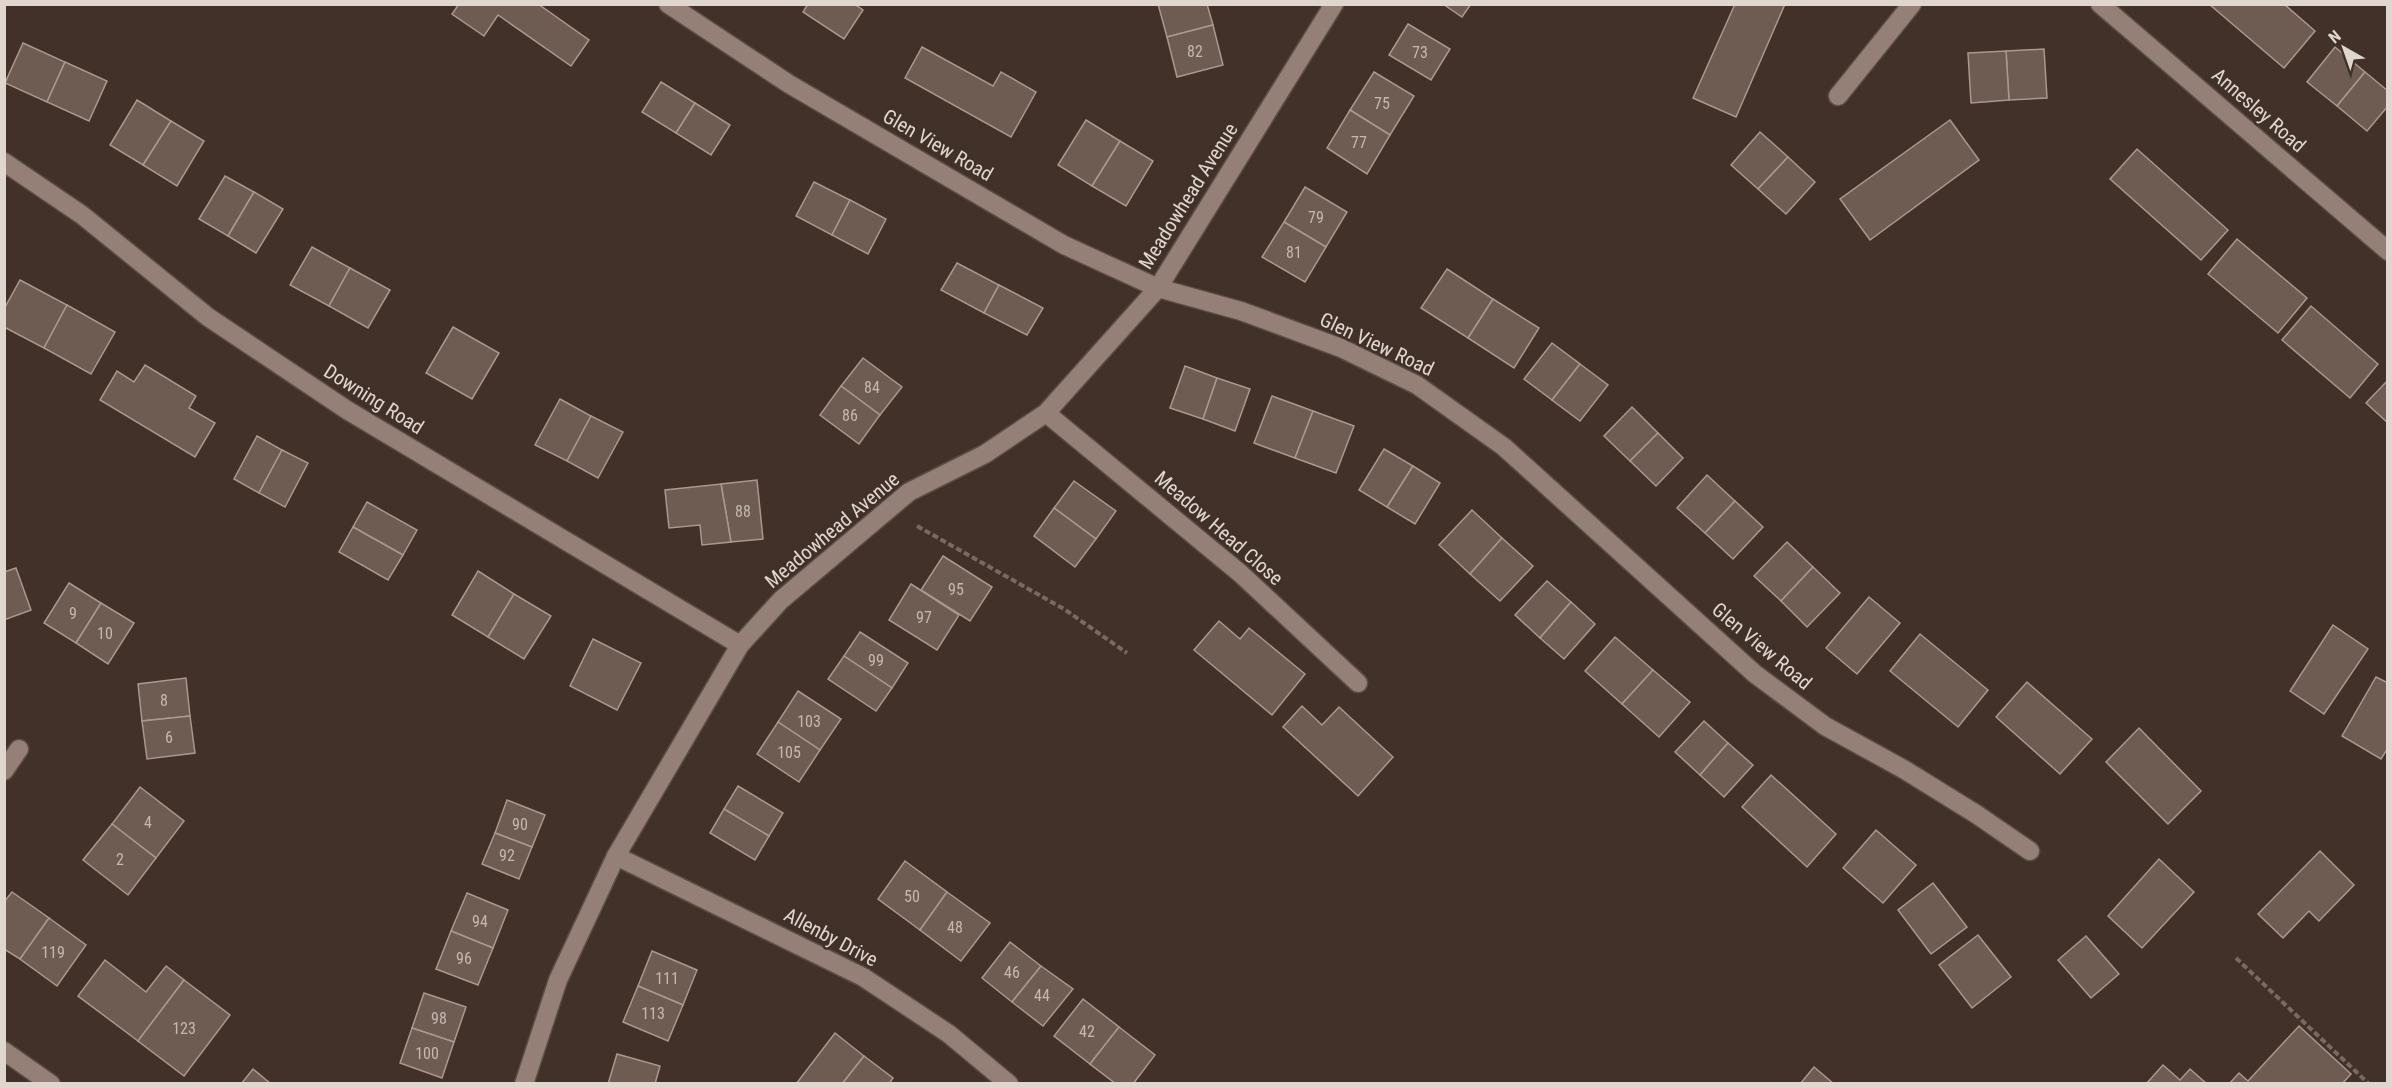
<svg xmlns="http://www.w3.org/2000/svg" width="2392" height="1088" font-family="'Roboto Condensed',sans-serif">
	<rect width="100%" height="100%" fill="#413128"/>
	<!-- building -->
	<g fill="#6e5c52" stroke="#ab978d" stroke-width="1.5">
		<path d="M459,4H538L589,40L571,66L498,15L484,36L452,14Z"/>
		<path d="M808,4H854L863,10L844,39L803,12Z"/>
		<path d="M1158,4H1207L1213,25L1167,37Z"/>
		<path d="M1443,4H1471L1462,17Z"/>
		<path d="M1735,4H1785L1736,117L1693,98Z"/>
		<path d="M2209,4H2284L2315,31L2284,68Z"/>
		<path d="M1408,24L1450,49L1431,80L1389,55Z"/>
		<path d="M1213,25L1223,65L1177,77L1167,37Z"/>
		<path d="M23,43L65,62L47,102L5,83Z"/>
		<path d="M922,47L993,86L1001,72L1036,92L1011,137L905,78Z"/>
		<path d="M2335,47L2365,72L2337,106L2307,82Z"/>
		<path d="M2044,49L2047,98L2009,100L2006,51Z"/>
		<path d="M2006,51L2009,100L1971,103L1968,53Z"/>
		<path d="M65,62L107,81L89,121L47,102Z"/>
		<path d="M1374,72L1414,96L1390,135L1350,110Z"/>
		<path d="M2365,72L2388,91V106L2367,131L2337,106Z"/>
		<path d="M661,82L695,103L676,133L642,112Z"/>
		<path d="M137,100L171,121L143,165L110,145Z"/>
		<path d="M695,103L730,125L711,155L676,133Z"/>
		<path d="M1350,110L1390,135L1367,174L1327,148Z"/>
		<path d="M1086,120L1120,141L1092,186L1058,165Z"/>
		<path d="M1950,120L1979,160L1870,240L1840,199Z"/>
		<path d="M171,121L204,141L177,186L143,165Z"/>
		<path d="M1760,132L1788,157L1758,189L1731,165Z"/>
		<path d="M1120,141L1153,161L1126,206L1092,186Z"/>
		<path d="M2137,149L2228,230L2201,260L2110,179Z"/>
		<path d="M1788,157L1815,182L1786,214L1758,189Z"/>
		<path d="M225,176L254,192L228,236L199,219Z"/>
		<path d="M814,182L850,200L832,235L796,216Z"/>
		<path d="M1305,187L1347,212L1326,247L1284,222Z"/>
		<path d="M254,192L283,209L256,253L228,236Z"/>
		<path d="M850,200L886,219L868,254L832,235Z"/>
		<path d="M1284,222L1326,247L1305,282L1262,257Z"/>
		<path d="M2237,239L2307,298L2278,333L2208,274Z"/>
		<path d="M312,247L350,268L329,306L290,285Z"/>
		<path d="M957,263L999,285L984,313L941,290Z"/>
		<path d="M350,268L390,290L368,328L329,306Z"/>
		<path d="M1447,269L1493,299L1468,338L1421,308Z"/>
		<path d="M20,280L67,305L44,348L4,327V309Z"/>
		<path d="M999,285L1043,308L1027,335L984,313Z"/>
		<path d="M1493,299L1539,328L1514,368L1468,338Z"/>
		<path d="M67,305L115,332L91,374L44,348Z"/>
		<path d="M2311,306L2378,364L2350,398L2282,340Z"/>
		<path d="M453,327L499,353L472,399L426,373Z"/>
		<path d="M1552,343L1580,364L1552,400L1524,379Z"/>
		<path d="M863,358L902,387L880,415L841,386Z"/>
		<path d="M1580,364L1608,385L1580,421L1552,400Z"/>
		<path d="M145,365L196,396L189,408L215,423L195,457L100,400L117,371L134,382Z"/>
		<path d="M1185,366L1217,378L1203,419L1170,408Z"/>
		<path d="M1217,378L1250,389L1235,431L1203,419Z"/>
		<path d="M2388,380V423L2366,403Z"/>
		<path d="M841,386L880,415L859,444L820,415Z"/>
		<path d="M1272,396L1313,411L1295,458L1254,443Z"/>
		<path d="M560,399L591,416L567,461L535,445Z"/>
		<path d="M1632,407L1658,433L1630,461L1604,436Z"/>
		<path d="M1313,411L1354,426L1336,473L1295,458Z"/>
		<path d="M591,416L623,432L598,478L567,461Z"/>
		<path d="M1658,433L1683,458L1656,486L1630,461Z"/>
		<path d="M257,436L282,450L259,493L234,479Z"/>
		<path d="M1384,449L1413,466L1387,507L1359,490Z"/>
		<path d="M282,450L308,463L285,507L259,493Z"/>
		<path d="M1413,466L1440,483L1415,524L1387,507Z"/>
		<path d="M1707,475L1735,501L1705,533L1677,508Z"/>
		<path d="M757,480L763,539L731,542L721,484Z"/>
		<path d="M1074,481L1116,511L1096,539L1054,508Z"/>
		<path d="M721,484L731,542L702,545L700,525L669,528L665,490Z"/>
		<path d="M1735,501L1763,527L1733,559L1705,533Z"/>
		<path d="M367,502L417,530L403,555L353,527Z"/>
		<path d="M1054,508L1096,539L1075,567L1034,536Z"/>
		<path d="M1472,510L1502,538L1470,574L1439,545Z"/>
		<path d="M353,527L403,555L388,580L339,552Z"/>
		<path d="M1502,538L1533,566L1500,601L1470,574Z"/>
		<path d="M1787,542L1813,567L1781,601L1754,576Z"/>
		<path d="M943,556L992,587L970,621L921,590Z"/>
		<path d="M1813,567L1840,593L1807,627L1781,601Z"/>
		<path d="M16,568L31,610L4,620V572Z"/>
		<path d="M478,571L514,594L488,637L452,615Z"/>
		<path d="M1547,581L1571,602L1540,638L1515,615Z"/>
		<path d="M69,583L101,603L76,643L44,623Z"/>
		<path d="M911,584L959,615L937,650L889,620Z"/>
		<path d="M514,594L551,616L524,659L488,637Z"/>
		<path d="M1869,597L1900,623L1857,674L1826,648Z"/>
		<path d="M1571,602L1595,624L1564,659L1540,638Z"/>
		<path d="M101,603L134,623L108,664L76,643Z"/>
		<path d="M1219,621L1240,639L1249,628L1305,674L1272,715L1194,650Z"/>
		<path d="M2333,625L2368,649L2324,714L2290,691Z"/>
		<path d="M860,632L908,663L892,688L844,656Z"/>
		<path d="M1920,634L1988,690L1958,727L1890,671Z"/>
		<path d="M1615,637L1653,670L1622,704L1585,671Z"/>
		<path d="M593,639L641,663L617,710L570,686Z"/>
		<path d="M844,656L892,688L876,711L828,679Z"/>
		<path d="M1653,670L1690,702L1659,737L1622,704Z"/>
		<path d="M2376,677L2388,683V748L2381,759L2342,736Z"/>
		<path d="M186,678L190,716L142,721L138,684Z"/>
		<path d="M2027,682L2092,739L2060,774L1996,717Z"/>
		<path d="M798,691L841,719L820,750L778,722Z"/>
		<path d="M1302,706L1322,725L1339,707L1393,757L1358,796L1283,727Z"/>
		<path d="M190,716L195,753L147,759L142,721Z"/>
		<path d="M1704,721L1728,743L1700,775L1675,752Z"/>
		<path d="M778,722L820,750L799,782L757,754Z"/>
		<path d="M2139,728L2201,791L2168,824L2106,762Z"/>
		<path d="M1728,743L1753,765L1724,797L1700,775Z"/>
		<path d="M1771,775L1836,834L1807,867L1742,807Z"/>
		<path d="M738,786L783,813L769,836L724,809Z"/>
		<path d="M140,787L184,821L156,858L112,824Z"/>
		<path d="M507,800L545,815L532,847L495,833Z"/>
		<path d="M724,809L769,836L755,860L710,833Z"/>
		<path d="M112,824L156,858L128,895L83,860Z"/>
		<path d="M1876,830L1916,865L1883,903L1843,868Z"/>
		<path d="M495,833L532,847L519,879L482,864Z"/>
		<path d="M2320,851L2354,885L2319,921L2309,911L2283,938L2258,914Z"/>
		<path d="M2159,859L2194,892L2142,948L2108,916Z"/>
		<path d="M905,861L947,892L920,930L878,899Z"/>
		<path d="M1933,883L1967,927L1931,954L1898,910Z"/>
		<path d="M12,892L49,918L20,959L4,949V902Z"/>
		<path d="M947,892L990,923L961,961L920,930Z"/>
		<path d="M467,893L508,910L493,948L451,931Z"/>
		<path d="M49,918L86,945L57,986L20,959Z"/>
		<path d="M451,931L493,948L478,985L436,969Z"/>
		<path d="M1978,935L2011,977L1972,1008L1939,965Z"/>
		<path d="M2086,936L2119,974L2091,998L2058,960Z"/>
		<path d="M1010,942L1041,966L1012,1002L982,978Z"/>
		<path d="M652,951L697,970L683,1005L638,986Z"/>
		<path d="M105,960L146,992L166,966L184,980L138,1041L78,996Z"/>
		<path d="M1041,966L1073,989L1043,1026L1012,1002Z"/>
		<path d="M184,980L230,1015L184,1076L138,1041Z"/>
		<path d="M638,986L683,1005L668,1041L623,1022Z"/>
		<path d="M424,993L466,1007L454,1042L412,1028Z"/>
		<path d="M1083,999L1119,1027L1090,1064L1054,1036Z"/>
		<path d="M2299,1026L2351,1074L2342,1084H2229L2239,1073L2248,1081Z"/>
		<path d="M1119,1027L1155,1055L1133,1084H1116L1090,1064Z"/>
		<path d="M412,1028L454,1042L442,1078L400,1063Z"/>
		<path d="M835,1033L864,1056L842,1084H796Z"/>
		<path d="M617,1054L660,1066L655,1084H608Z"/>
		<path d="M864,1056L893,1078L889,1084H842Z"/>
		<path d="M2163,1065L2180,1080L2190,1069L2207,1084H2146Z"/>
		<path d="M1814,1067L1834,1084H1800Z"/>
		<path d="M253,1069L271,1084H241Z"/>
	</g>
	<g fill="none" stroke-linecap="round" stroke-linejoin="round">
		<!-- minor casing -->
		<g stroke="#5b4d46" stroke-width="21">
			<g id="minor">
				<path d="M668,4L789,84L1064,245L1158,288L1241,311L1341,348L1417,385L1504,447L1755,674L1825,726L1905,770L1976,814L2030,851"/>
				<path d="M2100,4L2388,251"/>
				<path d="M1838,96L1912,4"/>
				<path d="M4,162L82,215L208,317L347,410L740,645"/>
				<path d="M1046,413L1241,574L1358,683"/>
				<path d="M4,771L19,749"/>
				<path d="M616,856L863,977L949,1034L1009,1084"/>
				<path d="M4,1051L51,1084"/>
				<path d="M524,1084L558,980L616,856L740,645L781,600L909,492L985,454L1046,413L1158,288L1334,4"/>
			</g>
		</g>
		<!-- path -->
		<g stroke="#786a62" stroke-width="4" stroke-dasharray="6 3" stroke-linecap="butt">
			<path d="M917,526L1064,609L1127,653"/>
			<path d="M2387,645L2388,644"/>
			<path d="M2236,958L2369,1084"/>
		</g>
		<!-- minor -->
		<use href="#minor" stroke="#948076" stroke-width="18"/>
	</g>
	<g text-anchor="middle" stroke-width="5" stroke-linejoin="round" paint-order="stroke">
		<!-- number labels -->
		<g font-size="16" fill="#c4b8b0">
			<text x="1195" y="57">82</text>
			<text x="1420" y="58">73</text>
			<text x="1382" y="109">75</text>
			<text x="1359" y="148">77</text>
			<text x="1316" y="223">79</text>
			<text x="1294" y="258">81</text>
			<text x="872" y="393">84</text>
			<text x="850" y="421">86</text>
			<text x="743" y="517">88</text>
			<text x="956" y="595">95</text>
			<text x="73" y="619">9</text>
			<text x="924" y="623">97</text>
			<text x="105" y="639">10</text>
			<text x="876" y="666">99</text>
			<text x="164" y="706">8</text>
			<text x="809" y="727">103</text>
			<text x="169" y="743">6</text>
			<text x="789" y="758">105</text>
			<text x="148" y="828">4</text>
			<text x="520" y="830">90</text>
			<text x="507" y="861">92</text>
			<text x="120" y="865">2</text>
			<text x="912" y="902">50</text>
			<text x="480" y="927">94</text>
			<text x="955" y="933">48</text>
			<text x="53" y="958">119</text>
			<text x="464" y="964">96</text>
			<text x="1012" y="978">46</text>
			<text x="667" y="984">111</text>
			<text x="1042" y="1001">44</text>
			<text x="653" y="1019">113</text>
			<text x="439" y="1024">98</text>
			<text x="184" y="1034">123</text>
			<text x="1087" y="1037">42</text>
			<text x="427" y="1059">100</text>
		</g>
		<!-- street labels -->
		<g font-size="20" fill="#e0d6d0" stroke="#413128">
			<text transform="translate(2259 110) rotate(41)" y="7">Annesley Road</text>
			<text transform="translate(938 145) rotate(30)" y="7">Glen View Road</text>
			<text transform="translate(1188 196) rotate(-58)" y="7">Meadowhead Avenue</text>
			<text transform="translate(1377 344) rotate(25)" y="7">Glen View Road</text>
			<text transform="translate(374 399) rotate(32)" y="7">Downing Road</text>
			<text transform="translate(1219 528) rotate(41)" y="7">Meadow Head Close</text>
			<text transform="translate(832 530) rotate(-40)" y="7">Meadowhead Avenue</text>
			<text transform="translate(1762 646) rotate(40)" y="7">Glen View Road</text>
			<text transform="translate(831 937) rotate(28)" y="7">Allenby Drive</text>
		</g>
	</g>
	<!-- border -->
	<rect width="2392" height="1088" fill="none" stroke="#e0d6d0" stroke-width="12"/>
	<!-- north arrow -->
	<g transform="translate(2344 48) rotate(320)" stroke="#413128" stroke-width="4.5" paint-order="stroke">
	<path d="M0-4.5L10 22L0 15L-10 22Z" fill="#e0d6d0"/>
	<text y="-9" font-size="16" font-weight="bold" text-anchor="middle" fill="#e0d6d0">N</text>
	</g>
</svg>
